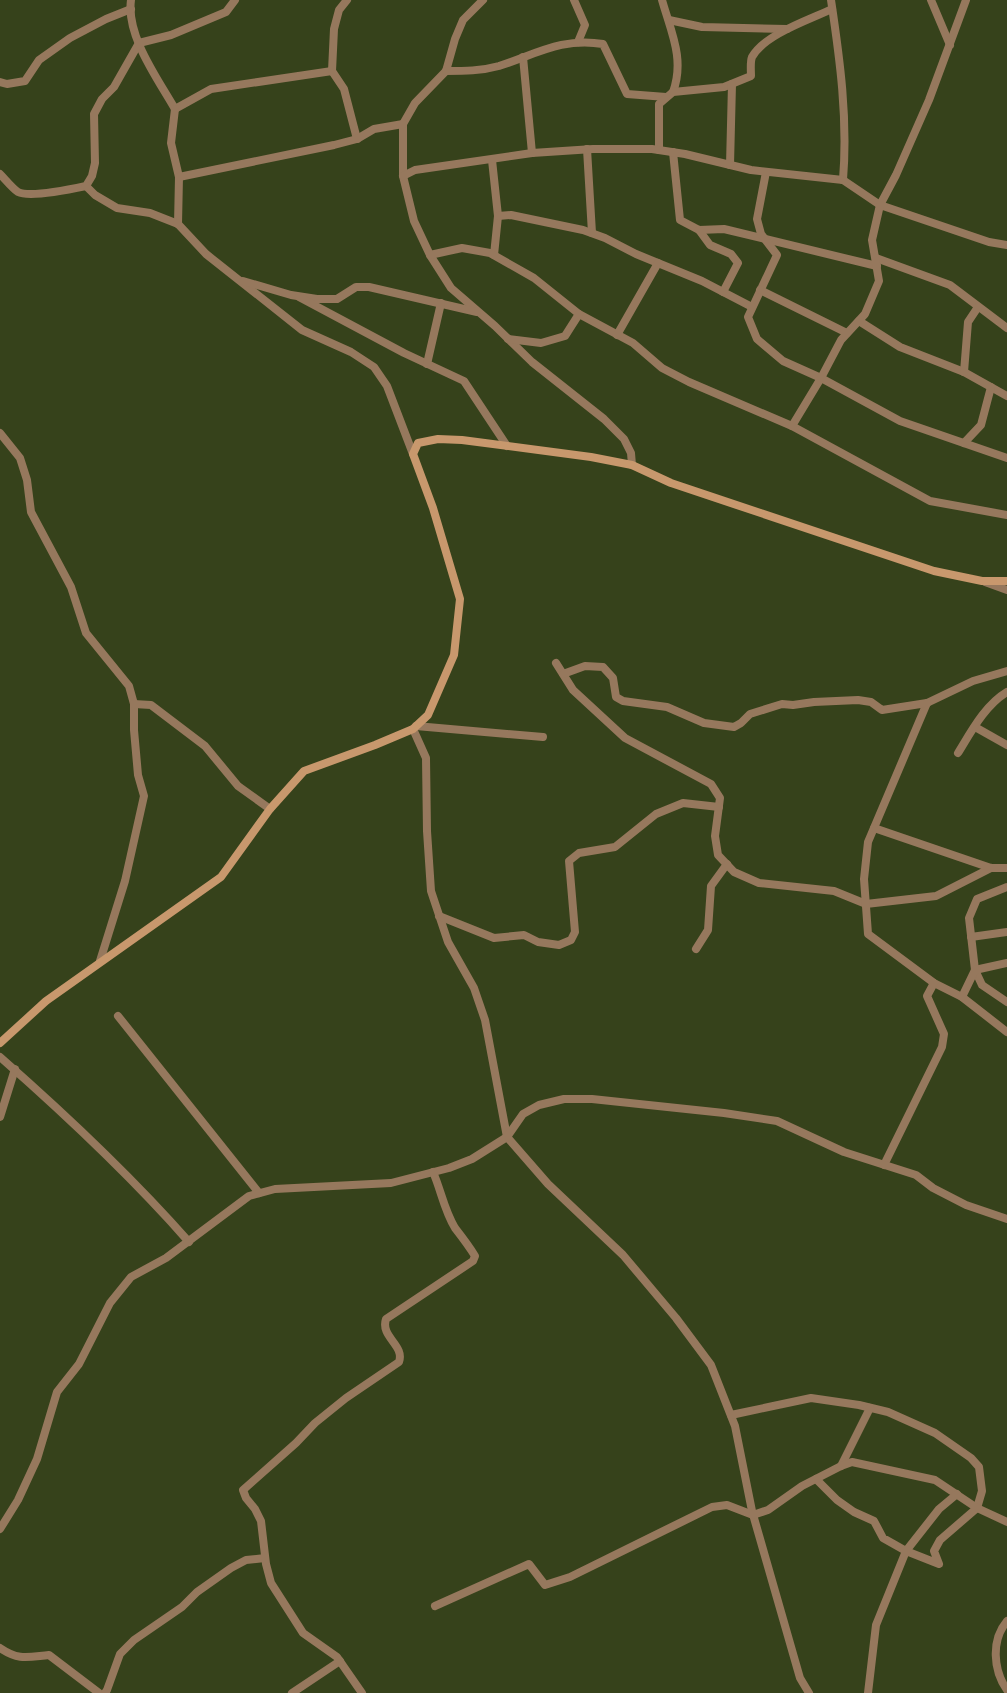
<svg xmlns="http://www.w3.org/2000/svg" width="1007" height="1693" font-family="Figtree,sans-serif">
	<rect width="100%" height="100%" fill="#36421b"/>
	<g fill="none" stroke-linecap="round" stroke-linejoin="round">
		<!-- street -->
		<g stroke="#96785d" stroke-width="8">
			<path d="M131,0C126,36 158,79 175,109L211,89L332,71"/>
			<path d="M347,0L339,10L334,29L332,71L344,89L357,139"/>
			<path d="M483,0L463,20L455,39L446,71L415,103L403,124V176L414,221L430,255L451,288L495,326L532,362L604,419L624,439L631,453L632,465"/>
			<path d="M574,0L585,25L578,42"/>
			<path d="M662,0C671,32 685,59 673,92"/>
			<path d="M831,0C840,60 848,119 843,180"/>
			<path d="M931,0L950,45"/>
			<path d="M669,20L702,27L787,29"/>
			<path d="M523,57L532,153"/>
			<path d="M446,71C464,71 481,71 499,66C536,54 563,37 603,44L627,94L666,97"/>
			<path d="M0,82L7,84L25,81L39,60L70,38L106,19L131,9"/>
			<path d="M175,109L171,143L179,177L178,224"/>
			<path d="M587,149L592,233"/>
			<path d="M659,150V104L673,92L724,87L751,76C751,71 750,62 752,57C765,34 809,20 832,9"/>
			<path d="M673,152L680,220L699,230L724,229L877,266"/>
			<path d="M492,160L498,216L494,255"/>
			<path d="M730,165L732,84"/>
			<path d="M766,172L757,219L761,234L777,255L748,317L757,339L783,361L821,378L900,421L1007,458"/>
			<path d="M0,174C5,179 12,188 18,192C30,198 72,189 86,186L92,176L95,163L94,114L102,99L114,87L139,43L171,35L226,12L235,0"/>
			<path d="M403,176L415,170L532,153L593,149H652L685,154L751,170L843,180L880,205L989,242L1007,245"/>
			<path d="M179,177L334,145L357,139L374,129L403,124"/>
			<path d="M86,186L95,195L117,208L150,213L178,224L206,254L302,330L351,352L374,367L387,386L413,454"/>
			<path d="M498,216L511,215L583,230L605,238L636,254L702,281L752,307"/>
			<path d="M699,230L710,245L731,254L738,263L723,292"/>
			<path d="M430,255L462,248L490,253L534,278L579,314L633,343L662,368L689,382L792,426L930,501L1007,515"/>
			<path d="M876,258L950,285L1007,328"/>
			<path d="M243,281L291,295L317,299H337L356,287H369L477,312"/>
			<path d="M760,290L847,333"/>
			<path d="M299,297L404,353L464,381L507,446"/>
			<path d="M859,321L900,347L964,372L1007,396"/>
			<path d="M617,335L658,263"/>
			<path d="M508,339L541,343L565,336L579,314"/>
			<path d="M427,364L441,303"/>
			<path d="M964,372L968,322L978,307"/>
			<path d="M792,426L821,378L841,340L865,314L879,281L872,240L880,205L896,175L929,100L966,0"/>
			<path d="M0,433L20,458L27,480L31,512L71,587L86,633L129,686L134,704V730L138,775L144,796L125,881L100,961"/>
			<path d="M964,443L981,425L991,387"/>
			<path d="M985,582L1007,590"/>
			<path d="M556,663L573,690L625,738L711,784L720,798L715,836L718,855L734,872L759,883L834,891L866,904L936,896L991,868"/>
			<path d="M1007,671L973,681L927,703L868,842L864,879L868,934L934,983L962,997L1007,1032"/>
			<path d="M563,674L585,666L603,667L613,678L616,697L623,701L667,707L704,723L734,727L741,723L750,714L782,704L793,705L814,702L858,700L871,702L882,710L927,703"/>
			<path d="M134,704L151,705L205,746L238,786L270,809"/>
			<path d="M416,726L543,737"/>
			<path d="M975,727L1007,745"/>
			<path d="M413,729L426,758L427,831L431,891L448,942L474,988L485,1020L507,1137L548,1184L623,1255L676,1318L711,1365L735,1426L752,1511L800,1678L809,1693"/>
			<path d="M958,753C971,732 985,705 1007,692"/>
			<path d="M874,828L991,868H1007"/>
			<path d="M1007,887L977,899L969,918L975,970L982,985L1007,1002"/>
			<path d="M439,916L494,938L524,935L538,942L559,945L571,940L575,932L569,861L579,853L615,847L656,814L683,803L719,807"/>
			<path d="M971,937L1007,932"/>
			<path d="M696,949L708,930L711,886L727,864"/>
			<path d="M962,997L975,970L1007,963"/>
			<path d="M118,1016L259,1193"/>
			<path d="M0,1057C66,1115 131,1176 189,1242"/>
			<path d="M0,1117L15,1069"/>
			<path d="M884,1165L942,1047L944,1034L927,996L934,983"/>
			<path d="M731,1415L811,1398L859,1405L888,1412L935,1433L971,1458L979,1467L982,1491L977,1508L940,1540L934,1551L939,1564L906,1551L883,1538L874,1521L854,1512L837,1500L816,1479"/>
			<path d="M841,1466L870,1408"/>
			<path d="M0,1529L18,1500L37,1459L57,1392L79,1364L110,1303L131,1277L166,1258L249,1196L275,1189L391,1183L449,1168L472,1159L507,1137L523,1114L539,1105L564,1099H592L724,1113L777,1121L844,1152L916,1175L933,1188L966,1205L1007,1219"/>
			<path d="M435,1606L529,1564L545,1585L570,1577L712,1507L727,1505L753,1515L768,1510L802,1486L841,1466L852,1462L935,1480L977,1508L1007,1522"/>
			<path d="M1007,1621C991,1640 993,1670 1007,1690"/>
			<path d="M0,1648C19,1661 28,1657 49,1655L99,1693"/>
			<path d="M105,1693L107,1690L120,1654L134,1640L182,1607L197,1592L231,1568L246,1560L265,1558"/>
			<path d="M292,1693L340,1661"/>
			<path d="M362,1693L337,1657L303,1633L271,1583L266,1564L261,1521L255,1509L246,1498L243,1490L296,1443L315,1423L346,1398L399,1362C405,1345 380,1337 386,1319L473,1261L475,1256C469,1246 462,1237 455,1228C444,1210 441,1190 433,1172"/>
			<path d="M868,1693L876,1625L906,1551L939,1509L957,1494"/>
		</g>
		<!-- secondary -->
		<path stroke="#c8986d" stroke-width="8" d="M0,1043L46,1001L221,877L270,809L304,771L375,745L413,729L428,715L454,655L460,599L433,508L413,454L418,443L438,439L462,440L591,457L632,465L671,483L934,571L982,581H1007"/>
	</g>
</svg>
